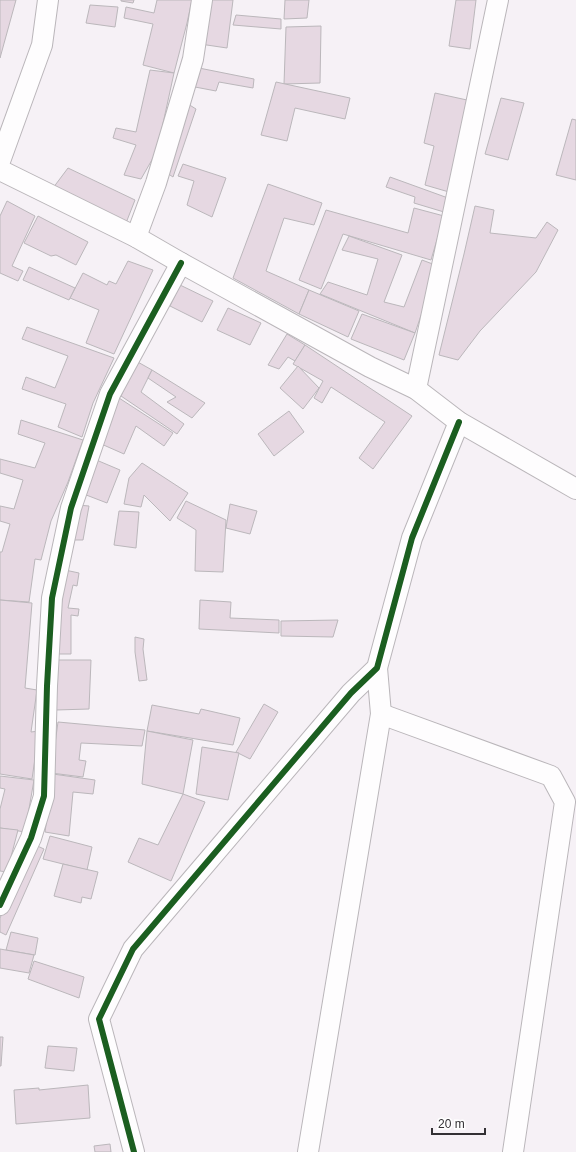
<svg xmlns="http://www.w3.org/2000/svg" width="576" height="1152" font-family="Arial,sans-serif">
	<rect width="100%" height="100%" fill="#f6f1f6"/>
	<!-- building -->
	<g fill="#e6d8e2" stroke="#bbb7bb">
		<path d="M0,0H16L0,58Z"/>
		<path d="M121,0H134L133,3L121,1Z"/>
		<path d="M157,0H192L187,23L174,73L143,65L153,24L124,18L126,7L154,13Z"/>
		<path d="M208,0H233L227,48L200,44Z"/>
		<path d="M285,0H309L307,18L284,19Z"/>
		<path d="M456,0H476L470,49L449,46Z"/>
		<path d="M90,5L118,7L115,27L86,23Z"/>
		<path d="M236,15L281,19V29L233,25Z"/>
		<path d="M321,26L320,83L284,84L286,27Z"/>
		<path d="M199,68L254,79L253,88L219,82L216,91L195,87Z"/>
		<path d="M150,70L174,73L157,151L141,179L124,175L136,145L113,138L116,128L136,132Z"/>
		<path d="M276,82L350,98L345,119L295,108L287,141L261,135Z"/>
		<path d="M435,93L467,100L449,192L425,185L434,146L424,143Z"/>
		<path d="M501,98L524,103L508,160L485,154Z"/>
		<path d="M188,104L196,109L173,177L164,171Z"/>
		<path d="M572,119L576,120V180L556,175Z"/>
		<path d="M183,164L226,178L212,217L187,205L194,181L178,176Z"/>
		<path d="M68,168L135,200L126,223L53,188Z"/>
		<path d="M390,177L448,198L444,212L414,203L415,197L386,187Z"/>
		<path d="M268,184L322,203L314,225L284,218L266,271L309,290L299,314L233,278Z"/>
		<path d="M7,201L35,216L12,266L23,271L18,281L0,273V216Z"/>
		<path d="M475,206L494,210L490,233L536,238L547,222L558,230L536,272L480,331L458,360L439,355L464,254Z"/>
		<path d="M414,208L444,216L431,260L343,234L321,289L299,280L326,210L408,233Z"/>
		<path d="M38,216L88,242L76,265L56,255L51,256L24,243Z"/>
		<path d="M349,236L402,255L384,302L404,307L422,260L438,266L415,333L320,294L328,282L367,295L378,259L342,250Z"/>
		<path d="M128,261L153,270L114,354L86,343L99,310L70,298L83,273L107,285L109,281L116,284Z"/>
		<path d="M29,267L75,288L69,300L23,280Z"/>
		<path d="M180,285L213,301L202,322L170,306Z"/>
		<path d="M309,290L359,311L348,337L299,314Z"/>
		<path d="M228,308L261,323L250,345L217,330Z"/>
		<path d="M362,314L415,333L404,360L351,339Z"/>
		<path d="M27,327L114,358L93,403L82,437L58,427L66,404L22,389L26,377L55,388L68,356L22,339Z"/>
		<path d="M287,334L305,345L295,361L288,357L279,369L268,365Z"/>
		<path d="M305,345L412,416L373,469L359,458L385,422L331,387L322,403L314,398L323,381L293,364Z"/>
		<path d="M136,361L152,370L141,392L184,424L177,434L121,396Z"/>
		<path d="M298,366L319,388L303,409L280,388Z"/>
		<path d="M152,370L205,403L192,418L167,402L176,397L148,378Z"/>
		<path d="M119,398L173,433L164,446L136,426L124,454L99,443Z"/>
		<path d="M289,411L304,432L274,456L258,434Z"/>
		<path d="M21,420L83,440L68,482L51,521L41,560L35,559L29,602L0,600V552H2L10,524L0,521V506L14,509L23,480L0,473V459L35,468L45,443L18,434Z"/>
		<path d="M94,459L120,470L107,503L81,493Z"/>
		<path d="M142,463L188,493L170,521L144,495L141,507L124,504L129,478Z"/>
		<path d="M186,501L226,520L223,572L195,571L196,530L177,518Z"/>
		<path d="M230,504L257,511L250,534L226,528Z"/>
		<path d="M77,505L89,506L83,540H71Z"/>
		<path d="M119,511L139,512L136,548L114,545Z"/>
		<path d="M65,570L79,573L77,586L73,585L68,608L79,609L78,616L71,615V654H56Z"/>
		<path d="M0,600L32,603L25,688L37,690L31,732L39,731L32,779L0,774Z"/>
		<path d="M200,600L231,602L230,618L279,620V633L199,629Z"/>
		<path d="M338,620L333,637L281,636V621Z"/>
		<path d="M135,637L144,639L143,649L147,680L139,681L135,652Z"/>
		<path d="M57,660H91L89,709L56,710Z"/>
		<path d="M264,704L278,712L250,759L236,752Z"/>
		<path d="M152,705L199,714L201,709L240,718L233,745L147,731Z"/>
		<path d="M58,722L145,730L142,746L81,743L79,760L86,761L83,777L51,773Z"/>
		<path d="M147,731L193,740L183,794L142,784Z"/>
		<path d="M202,747L239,753L228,800L196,794Z"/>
		<path d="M53,774L95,780L93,794L73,792L69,836L45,832Z"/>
		<path d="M0,776L34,780L25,832L0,828V809L5,789L0,788Z"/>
		<path d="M183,794L205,802L171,881L128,862L139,838L158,845Z"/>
		<path d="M0,828L18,830L7,872L0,871Z"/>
		<path d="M50,836L92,847L87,870L43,859Z"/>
		<path d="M33,844L44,849L6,935L0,932V918Z"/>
		<path d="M63,864L98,872L91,899L82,897L81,903L54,896Z"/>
		<path d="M11,932L38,938L35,955L6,950Z"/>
		<path d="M0,949L34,955L29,973L0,968Z"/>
		<path d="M34,961L84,977L79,998L28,979Z"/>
		<path d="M0,1037H3L1,1066H0Z"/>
		<path d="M48,1046L77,1048L74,1071L45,1068Z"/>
		<path d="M88,1085L90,1118L16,1124L14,1090L39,1088V1090Z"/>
		<path d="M110,1144L111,1152H95L94,1146Z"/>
	</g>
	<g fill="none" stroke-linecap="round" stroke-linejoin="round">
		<!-- minor casing -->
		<g stroke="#bab6ba" stroke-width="22">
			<g id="minor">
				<path d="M0,161L42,45L48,0"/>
				<path d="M0,170L136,237L181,263L370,367L416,389L459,422L576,489"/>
				<path d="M136,237L156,183L193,59L202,0"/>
				<path d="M416,389L498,0"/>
				<path d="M381,714L551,776L565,802L513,1152"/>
				<path d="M0,905L31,838L44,796L47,686L52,598L71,508L110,394L181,263"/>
				<path d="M134,1152L99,1019L133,949L351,693L377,668L412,538L459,422"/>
				<path d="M308,1152L381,714L377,668"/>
			</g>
		</g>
		<!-- minor -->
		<use href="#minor" stroke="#fefdfe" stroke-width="20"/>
		<!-- cycleway casing -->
		<g stroke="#fff" stroke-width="8">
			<g id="cycleway">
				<path d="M0,905L31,838L44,796L47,686L52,598L71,508L110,394L181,263"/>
				<path d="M134,1152L99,1019L133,949L351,693L377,668L412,538L459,422"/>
			</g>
		</g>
		<!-- cycleway -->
		<use href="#cycleway" stroke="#1b5e20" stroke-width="6"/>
	</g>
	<!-- scale -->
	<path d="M432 1128v6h53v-6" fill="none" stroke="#333034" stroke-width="2"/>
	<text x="438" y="1128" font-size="12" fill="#333034" stroke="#ffffff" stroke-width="3" paint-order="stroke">20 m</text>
</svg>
